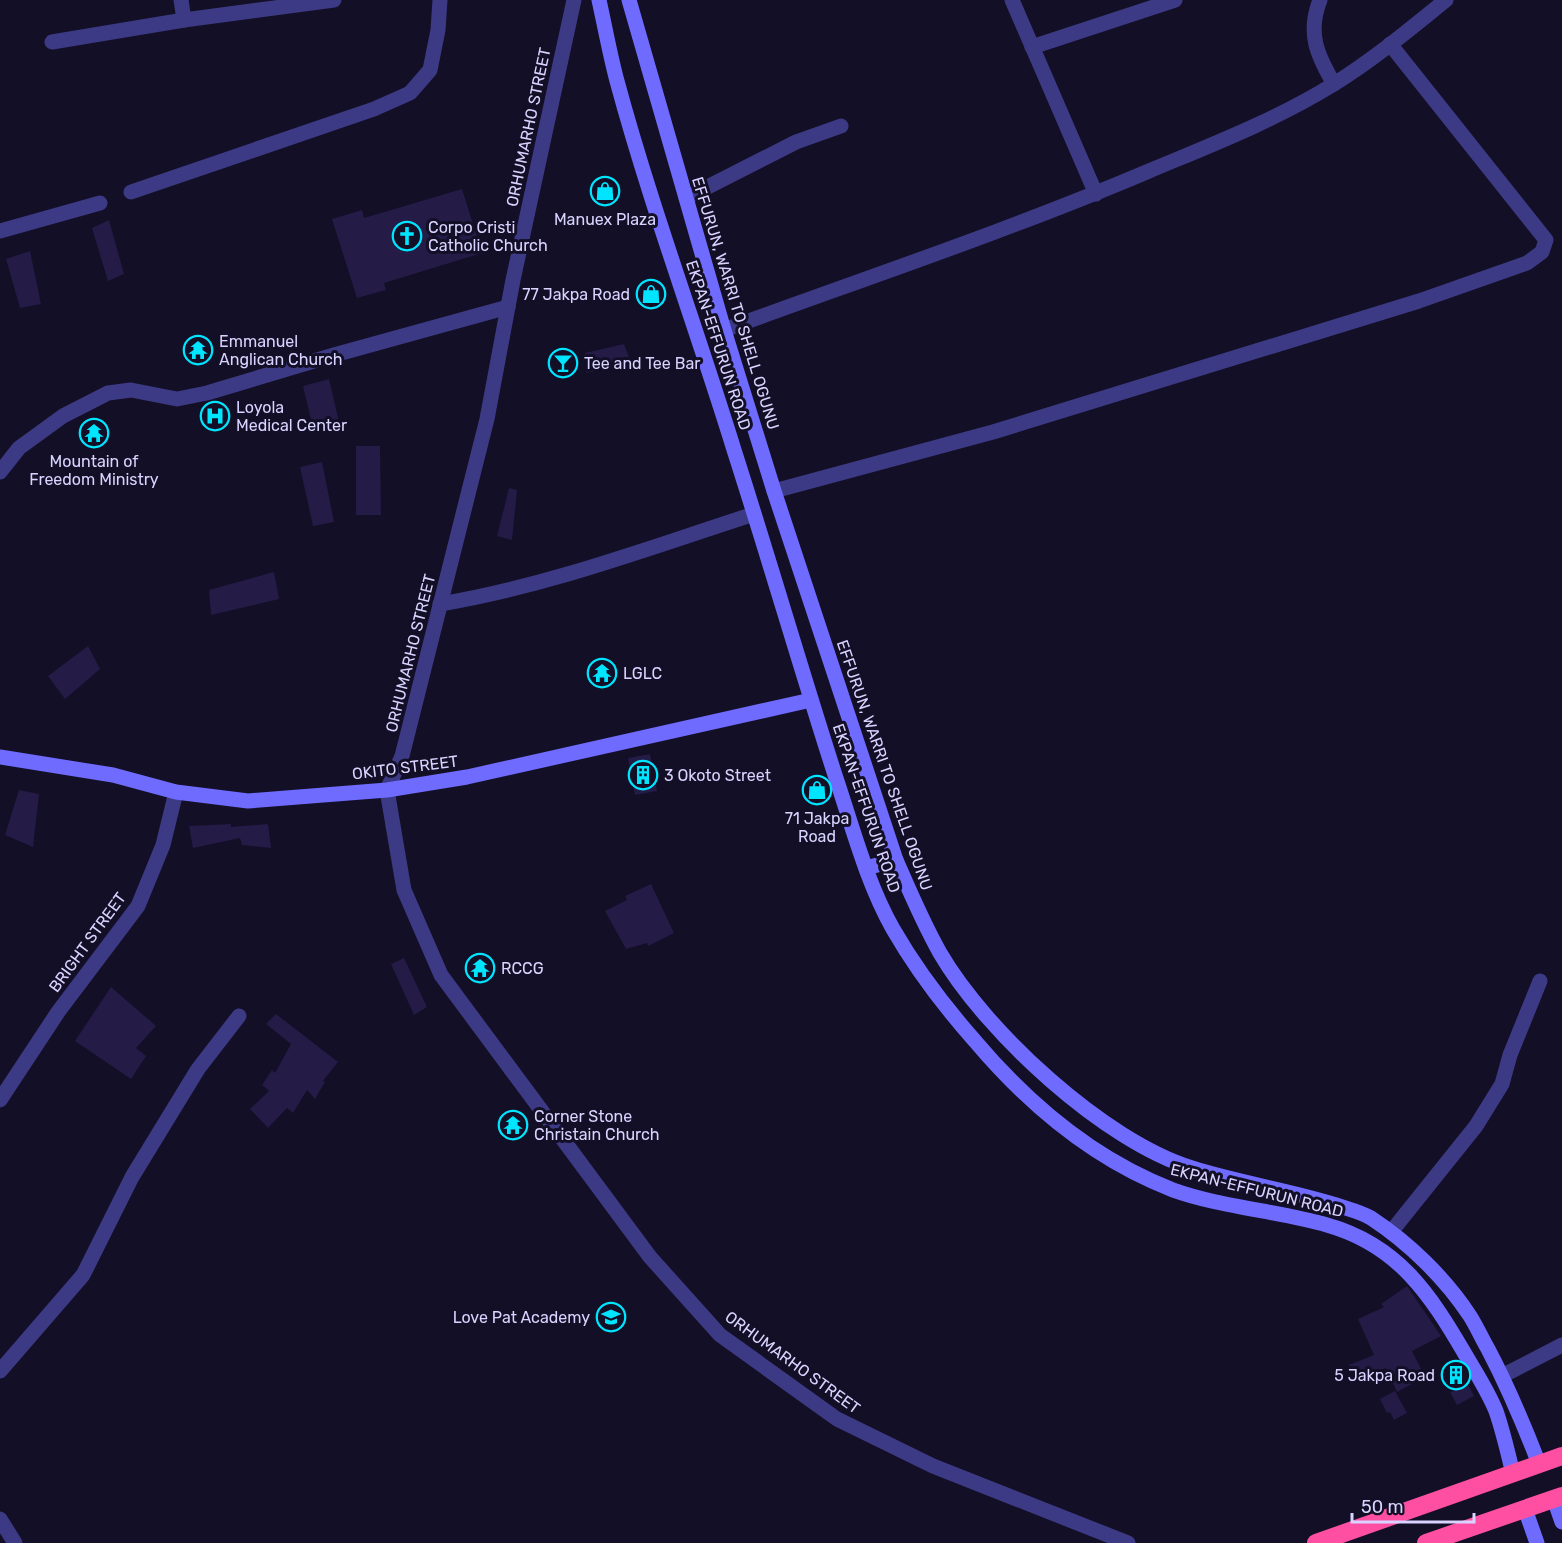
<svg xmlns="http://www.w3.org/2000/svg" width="1562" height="1543" font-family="Rubik,sans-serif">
	<rect width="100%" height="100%" fill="#130f26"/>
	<!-- building -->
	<g fill="#241b47">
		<path d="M462,189L482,253L384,283L386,290L357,298L332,219L362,210L364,218Z"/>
		<path d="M109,220L124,274L108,281L92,228Z"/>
		<path d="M30,251L41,304L20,308L6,259Z"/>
		<path d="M624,344L631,363L586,373L585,353Z"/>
		<path d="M329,379L339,422L313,428L303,386Z"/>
		<path d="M356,446H380L381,515H356Z"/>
		<path d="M322,462L334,522L313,526L300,467Z"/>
		<path d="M509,488L517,490L512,540L497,536Z"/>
		<path d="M274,572L279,599L211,615L209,590Z"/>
		<path d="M88,646L100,669L65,699L48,676Z"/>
		<path d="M650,754L657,791L635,795L628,758Z"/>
		<path d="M19,790L39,794L33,847L5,835Z"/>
		<path d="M231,824V827L268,824L271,848L242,845L240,838L193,848L189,826Z"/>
		<path d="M651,884L674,933L648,946L647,943L626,949L605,911L627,900L625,896Z"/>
		<path d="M404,958L427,1007L414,1015L391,964Z"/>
		<path d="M111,987L156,1026L136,1048L146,1056L131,1079L75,1041Z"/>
		<path d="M276,1014L338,1062L323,1081L325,1082L315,1099L307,1090L293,1113L287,1108L268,1128L250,1109L269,1091L262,1085L272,1070L275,1073L291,1044L266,1024Z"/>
		<path d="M1407,1286L1441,1336L1412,1351L1425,1377L1397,1392L1386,1368L1355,1380L1349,1365L1374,1355L1358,1319L1384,1307L1381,1304Z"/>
		<path d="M1459,1363L1469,1379L1466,1381L1474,1396L1457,1405L1450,1392L1454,1391L1443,1370Z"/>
		<path d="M1395,1391L1407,1413L1394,1420L1390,1412L1387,1413L1380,1399Z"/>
	</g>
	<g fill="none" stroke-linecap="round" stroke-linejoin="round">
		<!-- street -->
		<g stroke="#3d3a85" stroke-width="15">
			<path d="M181,0L184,20"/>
			<path d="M574,0L513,280L487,419L402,756L387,790L404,890L441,975L650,1257L720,1335L837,1419L933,1466L1128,1543"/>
			<path d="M1012,0L1096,194"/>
			<path d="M1320,0C1307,33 1317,55 1334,84"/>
			<path d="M52,42L184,20L334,0"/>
			<path d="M1032,47L1175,0"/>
			<path d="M131,192L374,109L410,93L430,70L438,30L440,0"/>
			<path d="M686,198L796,142L841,126"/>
			<path d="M0,231L100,203"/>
			<path d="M724,330C866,278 1010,230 1149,171C1211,145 1276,120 1334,84C1373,60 1410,29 1446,0"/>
			<path d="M0,472L19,448L63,416L108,393L131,390L177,399L207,393L334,355L508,307"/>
			<path d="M774,491L993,432L1419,301L1527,263L1542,252L1546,240L1390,44"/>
			<path d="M440,604C548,586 651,547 754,514"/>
			<path d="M0,1100L58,1012L138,906L163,845L176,792"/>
			<path d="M1391,1232L1476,1126L1502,1084L1510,1055L1540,981"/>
			<path d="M0,1371L83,1275L132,1177L198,1069L239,1016"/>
			<path d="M1502,1376L1562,1345"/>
			<path d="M0,1519L15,1543"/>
		</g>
		<!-- secondary -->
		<g stroke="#6f6bff" stroke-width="15">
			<path d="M599,0C605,27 610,55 617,81C651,207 697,329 735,453C769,559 800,666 834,772C852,825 866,881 893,929C916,969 944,1006 975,1041C1029,1105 1095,1160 1173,1190C1220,1207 1278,1211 1327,1225C1398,1245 1430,1294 1465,1354C1476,1373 1488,1391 1496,1411C1503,1431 1508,1453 1513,1474"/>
			<path d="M629,0L724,330L774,491L896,860C910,892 923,923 940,953C986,1032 1104,1141 1192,1168C1239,1183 1289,1190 1336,1205C1348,1209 1361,1212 1371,1218C1409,1243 1445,1278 1470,1316C1477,1327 1482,1339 1488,1349C1508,1387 1524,1425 1539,1464"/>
			<path d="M0,757L113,775L176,792L248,801L387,790L467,777L811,700"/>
			<path d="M866,868L896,860"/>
			<path d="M1554,1499L1562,1522"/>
			<path d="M1525,1509L1537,1543"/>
		</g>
		<!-- highway -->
		<g stroke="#ff4fa3" stroke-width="18">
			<path d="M1316,1543L1562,1456"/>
			<path d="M1426,1543L1562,1496"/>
		</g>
	</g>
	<!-- icons -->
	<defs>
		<g id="shop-ring" transform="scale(1.5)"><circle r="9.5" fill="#130f26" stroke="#00e5ff" stroke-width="1.5"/><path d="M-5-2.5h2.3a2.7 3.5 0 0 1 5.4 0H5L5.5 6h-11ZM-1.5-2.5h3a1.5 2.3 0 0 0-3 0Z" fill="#00e5ff"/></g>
		<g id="church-ring" transform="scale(1.5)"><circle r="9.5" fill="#130f26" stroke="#00e5ff" stroke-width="1.5"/><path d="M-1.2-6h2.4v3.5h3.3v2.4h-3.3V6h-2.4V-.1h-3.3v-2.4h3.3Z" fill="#00e5ff"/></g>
		<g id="temple-ring" transform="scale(1.5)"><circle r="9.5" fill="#130f26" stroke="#00e5ff" stroke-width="1.5"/><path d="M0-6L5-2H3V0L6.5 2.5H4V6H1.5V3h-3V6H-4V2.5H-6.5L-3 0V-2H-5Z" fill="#00e5ff"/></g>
		<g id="bar-ring" transform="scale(1.5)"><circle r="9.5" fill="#130f26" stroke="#00e5ff" stroke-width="1.5"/><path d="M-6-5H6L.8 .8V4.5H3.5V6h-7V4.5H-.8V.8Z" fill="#00e5ff"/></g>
		<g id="hospital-ring" transform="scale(1.5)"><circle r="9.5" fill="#130f26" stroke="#00e5ff" stroke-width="1.5"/><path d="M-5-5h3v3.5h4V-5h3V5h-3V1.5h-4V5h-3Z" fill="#00e5ff"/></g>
		<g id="building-ring" transform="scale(1.5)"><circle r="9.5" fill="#130f26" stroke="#00e5ff" stroke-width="1.5"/><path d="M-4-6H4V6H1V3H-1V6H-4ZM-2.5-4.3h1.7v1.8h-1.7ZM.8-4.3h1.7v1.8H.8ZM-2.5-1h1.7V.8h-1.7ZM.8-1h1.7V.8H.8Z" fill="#00e5ff"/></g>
		<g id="school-ring" transform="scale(1.5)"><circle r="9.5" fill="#130f26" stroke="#00e5ff" stroke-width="1.5"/><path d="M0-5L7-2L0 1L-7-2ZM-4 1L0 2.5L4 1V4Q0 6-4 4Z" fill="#00e5ff"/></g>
	</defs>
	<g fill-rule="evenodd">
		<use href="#shop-ring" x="605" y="191"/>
		<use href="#church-ring" x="407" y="236"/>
		<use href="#shop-ring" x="651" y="294"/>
		<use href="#temple-ring" x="198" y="350"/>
		<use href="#bar-ring" x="563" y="363"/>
		<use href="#hospital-ring" x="215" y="416"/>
		<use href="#temple-ring" x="94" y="433"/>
		<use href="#temple-ring" x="602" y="673"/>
		<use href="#building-ring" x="643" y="775"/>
		<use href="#shop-ring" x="817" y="790"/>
		<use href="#temple-ring" x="480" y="968"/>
		<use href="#temple-ring" x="513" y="1125"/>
		<use href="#school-ring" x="611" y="1317"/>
		<use href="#building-ring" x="1456" y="1375"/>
	</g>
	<g text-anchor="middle" stroke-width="6" stroke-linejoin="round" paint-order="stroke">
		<!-- street labels -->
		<g font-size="16" fill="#d9d4ff" stroke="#130f26">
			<text transform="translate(528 127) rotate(-78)" y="6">ORHUMARHO STREET</text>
			<text transform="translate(736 303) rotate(73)" y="6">EFFURUN, WARRI TO SHELL OGUNU</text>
			<text transform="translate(719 345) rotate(72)" y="6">EKPAN-EFFURUN ROAD</text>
			<text transform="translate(410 653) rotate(-76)" y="6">ORHUMARHO STREET</text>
			<text transform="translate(885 765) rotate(71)" y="6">EFFURUN, WARRI TO SHELL OGUNU</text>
			<text transform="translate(405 767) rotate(-7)" y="6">OKITO STREET</text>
			<text transform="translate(867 808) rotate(71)" y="6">EKPAN-EFFURUN ROAD</text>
			<text transform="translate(87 942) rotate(-54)" y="6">BRIGHT STREET</text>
			<text transform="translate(1257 1190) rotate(14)" y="6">EKPAN-EFFURUN ROAD</text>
			<text transform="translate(793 1362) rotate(36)" y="6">ORHUMARHO STREET</text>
		</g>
		<!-- poi labels -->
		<g font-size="16" fill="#d9d4ff" stroke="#130f26" text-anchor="start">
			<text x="605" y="225" text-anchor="middle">Manuex Plaza</text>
			<text x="428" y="233">Corpo Cristi<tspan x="428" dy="18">Catholic Church</tspan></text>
			<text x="630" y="300" text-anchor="end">77 Jakpa Road</text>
			<text x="219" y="347">Emmanuel<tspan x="219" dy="18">Anglican Church</tspan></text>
			<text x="584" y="369">Tee and Tee Bar</text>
			<text x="236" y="413">Loyola<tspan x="236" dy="18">Medical Center</tspan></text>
			<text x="94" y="467" text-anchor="middle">Mountain of<tspan x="94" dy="18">Freedom Ministry</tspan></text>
			<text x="623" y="679">LGLC</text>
			<text x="664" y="781">3 Okoto Street</text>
			<text x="817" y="824" text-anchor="middle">71 Jakpa<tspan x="817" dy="18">Road</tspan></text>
			<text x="501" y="974">RCCG</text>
			<text x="534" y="1122">Corner Stone<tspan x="534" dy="18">Christain Church</tspan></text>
			<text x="590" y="1323" text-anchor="end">Love Pat Academy</text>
			<text x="1435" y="1381" text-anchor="end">5 Jakpa Road</text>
		</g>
	</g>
	<!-- scale -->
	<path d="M1352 1513v9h122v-9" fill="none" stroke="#d9d4ff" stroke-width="3"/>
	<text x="1361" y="1513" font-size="18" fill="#d9d4ff" stroke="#130f26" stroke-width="4.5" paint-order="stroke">50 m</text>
</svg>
